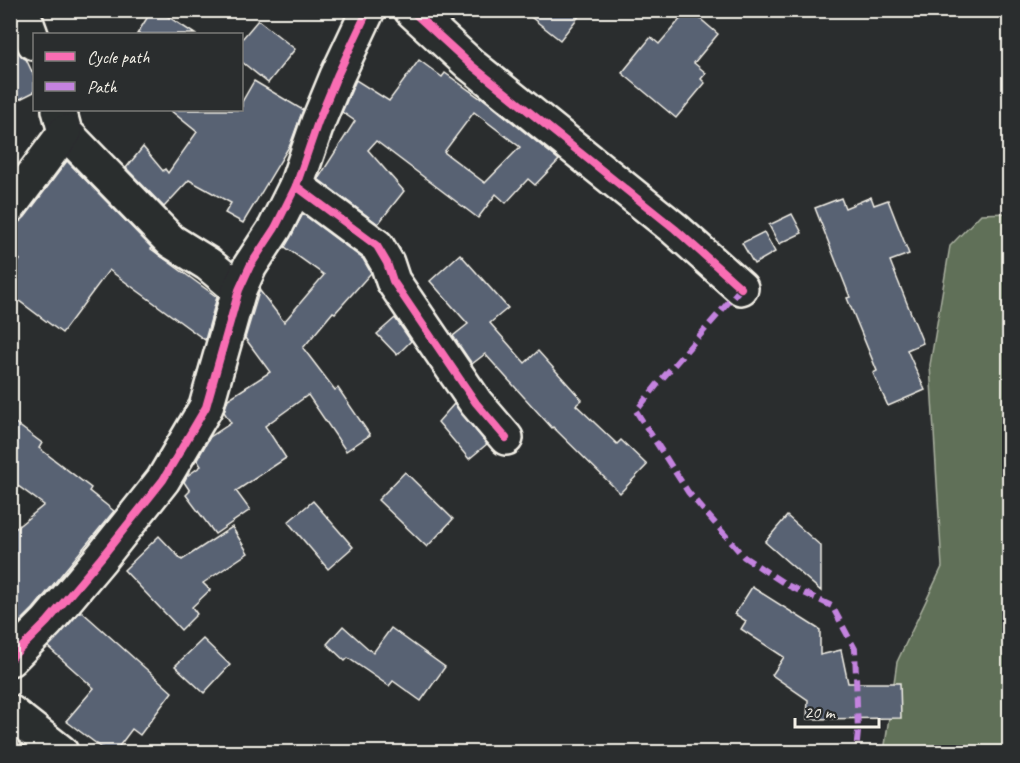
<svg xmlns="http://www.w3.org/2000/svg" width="1020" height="763" font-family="Caveat,sans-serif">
	<rect width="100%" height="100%" fill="#2a2d2e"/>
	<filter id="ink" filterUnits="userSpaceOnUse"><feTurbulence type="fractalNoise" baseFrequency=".0167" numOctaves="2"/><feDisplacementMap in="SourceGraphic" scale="12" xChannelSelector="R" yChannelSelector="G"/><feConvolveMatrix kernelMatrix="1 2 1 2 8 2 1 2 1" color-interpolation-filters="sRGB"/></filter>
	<g filter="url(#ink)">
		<!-- green -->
		<path fill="#607058" stroke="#aab0a0" stroke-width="1.5" d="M1009,213V752H884L897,662L942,567L930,365L950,246L981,214Z"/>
		<!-- building -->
		<g fill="#596273" stroke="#f4f1e8" stroke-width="1.5" fill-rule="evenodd">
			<path d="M152,10H158L195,34H137Z"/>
			<path d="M522,10H584L560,40Z"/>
			<path d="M688,10H690L718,34L694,63L706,73L701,79L705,83L676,118L622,73L651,37L659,44Z"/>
			<path d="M258,20L295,49L268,83L242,62V39Z"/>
			<path d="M10,33L17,50L22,57L26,59L34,76V92L10,104Z"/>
			<path d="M419,60L442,77L445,73L480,98L481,97L559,160L535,185L528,179L506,203L496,194L478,218L376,141L368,150L404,191L378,224L318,179L355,121L342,112L356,80L389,101ZM474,112L520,147L485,183L444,152Z"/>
			<path d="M254,81L303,110L290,145L243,223L225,213L231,203L189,180L164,207L126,168L143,147L163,171L165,169L168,173L197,132L170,110H242V102Z"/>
			<path d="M67,161L152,248L151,249L217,297L205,340L109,270L62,333L10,294V273L20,260L10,252V224L18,223L25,217Z"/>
			<path d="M871,197L874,205L888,200L909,254L890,261L923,343L907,350L925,390L888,406L873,373L877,371L847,298L850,297L815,208L841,198L845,208Z"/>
			<path d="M303,214L363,259L371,273L335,313L333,312L303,348L335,390L338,388L370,435L346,451L308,395L265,426L286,458L236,491L250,510L215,534L186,495L190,491L184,482L187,476L201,466L197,460L210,437L231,423L224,412L228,399L270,372L245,338L259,292L260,291L284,322L324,275L285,247Z"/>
			<path d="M792,214L802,233L779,244L769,225Z"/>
			<path d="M764,232L775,252L754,264L742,243Z"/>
			<path d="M460,254L508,308L490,323L525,363L538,351L582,400L576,405L617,444L621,440L647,465L620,493L553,427L552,428L485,354L472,364L453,336L468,324L430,281Z"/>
			<path d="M395,318L411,341L397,355L377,334Z"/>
			<path d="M454,404L487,444L469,459L438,422Z"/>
			<path d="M10,419L42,443L39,448L91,488L89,491L114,511L33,609L20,622L10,613V533L44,505L10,480Z"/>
			<path d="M405,472L453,519L427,547L378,500Z"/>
			<path d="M313,501L353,547L328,569L288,522Z"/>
			<path d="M787,516L821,546V591L765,542Z"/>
			<path d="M232,527L248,553L203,583L210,590L192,607L197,614L181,630L124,570L159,536L182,560Z"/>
			<path d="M752,587L820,630V655L841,650L848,683H900L901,718L807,719L808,700L772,675L784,657L741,629L746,621L735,614Z"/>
			<path d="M81,611L172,692L140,735L132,729L114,753H109L66,721L94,688L48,647Z"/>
			<path d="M343,626L373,653L391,628L445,667L421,701L393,681L389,686L348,658L345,661L327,644Z"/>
			<path d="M203,639L230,665L204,693L175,666Z"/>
		</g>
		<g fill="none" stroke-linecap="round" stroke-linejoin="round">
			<!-- minor casing -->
			<g stroke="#f4f1e8" stroke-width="38">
				<g id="minor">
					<path d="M22,10L34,43"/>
					<path d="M411,10L471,65L675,229L741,288"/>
					<path d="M59,110L65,132L171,241L208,264L239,290"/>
					<path d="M296,186L377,246L387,263L393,281L476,403L506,438"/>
					<path d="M10,206L65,132"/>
					<path d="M10,659L47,622L101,558L163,480L206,407L239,290L250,266L275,228L296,186L318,122L337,76L368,10"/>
					<path d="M10,712L61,752"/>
				</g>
			</g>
			<!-- minor -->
			<use href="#minor" stroke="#2a2d2e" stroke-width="33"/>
			<!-- quiet -->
			<path stroke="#c483df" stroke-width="6" stroke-dasharray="12 6" stroke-linecap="butt" d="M741,288L661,380L636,411L688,492L744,557L787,585L832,606L855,649L858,732L856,752"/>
			<!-- cycleway casing -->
			<g stroke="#2a2d2e" stroke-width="11">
				<g id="cycleway">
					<path d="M411,10L471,65L675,229L741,288"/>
					<path d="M296,186L377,246L387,263L393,281L476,403L506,438"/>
					<path d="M10,659L47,622L101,558L163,480L206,407L239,290L250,266L275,228L296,186L318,122L337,76L368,10"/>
				</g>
			</g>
			<!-- cycleway -->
			<use href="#cycleway" stroke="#f96db3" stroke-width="8"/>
		</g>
	</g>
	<!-- margin -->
	<rect width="1020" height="763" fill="none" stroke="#2a2d2e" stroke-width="36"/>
	<rect x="18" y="18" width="984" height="727" fill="none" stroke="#f4f1e8" stroke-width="2" filter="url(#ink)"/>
	<!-- legend -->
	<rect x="33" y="33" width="210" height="78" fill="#2a2d2e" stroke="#7b7b78" stroke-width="1.5"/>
	<rect x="45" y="52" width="30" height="9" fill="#f96db3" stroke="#7b7b78" stroke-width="1.5"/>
	<text x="87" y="63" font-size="18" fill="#f4f1e8">Cycle path</text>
	<rect x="45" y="82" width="30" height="9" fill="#c483df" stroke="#7b7b78" stroke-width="1.5"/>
	<text x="87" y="93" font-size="18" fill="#f4f1e8">Path</text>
	<!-- scale -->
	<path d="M795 718v9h84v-9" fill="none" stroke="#f4f1e8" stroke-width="3"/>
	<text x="804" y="718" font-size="18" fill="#f4f1e8" stroke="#2a2d2e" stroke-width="4.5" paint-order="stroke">20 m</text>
</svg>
